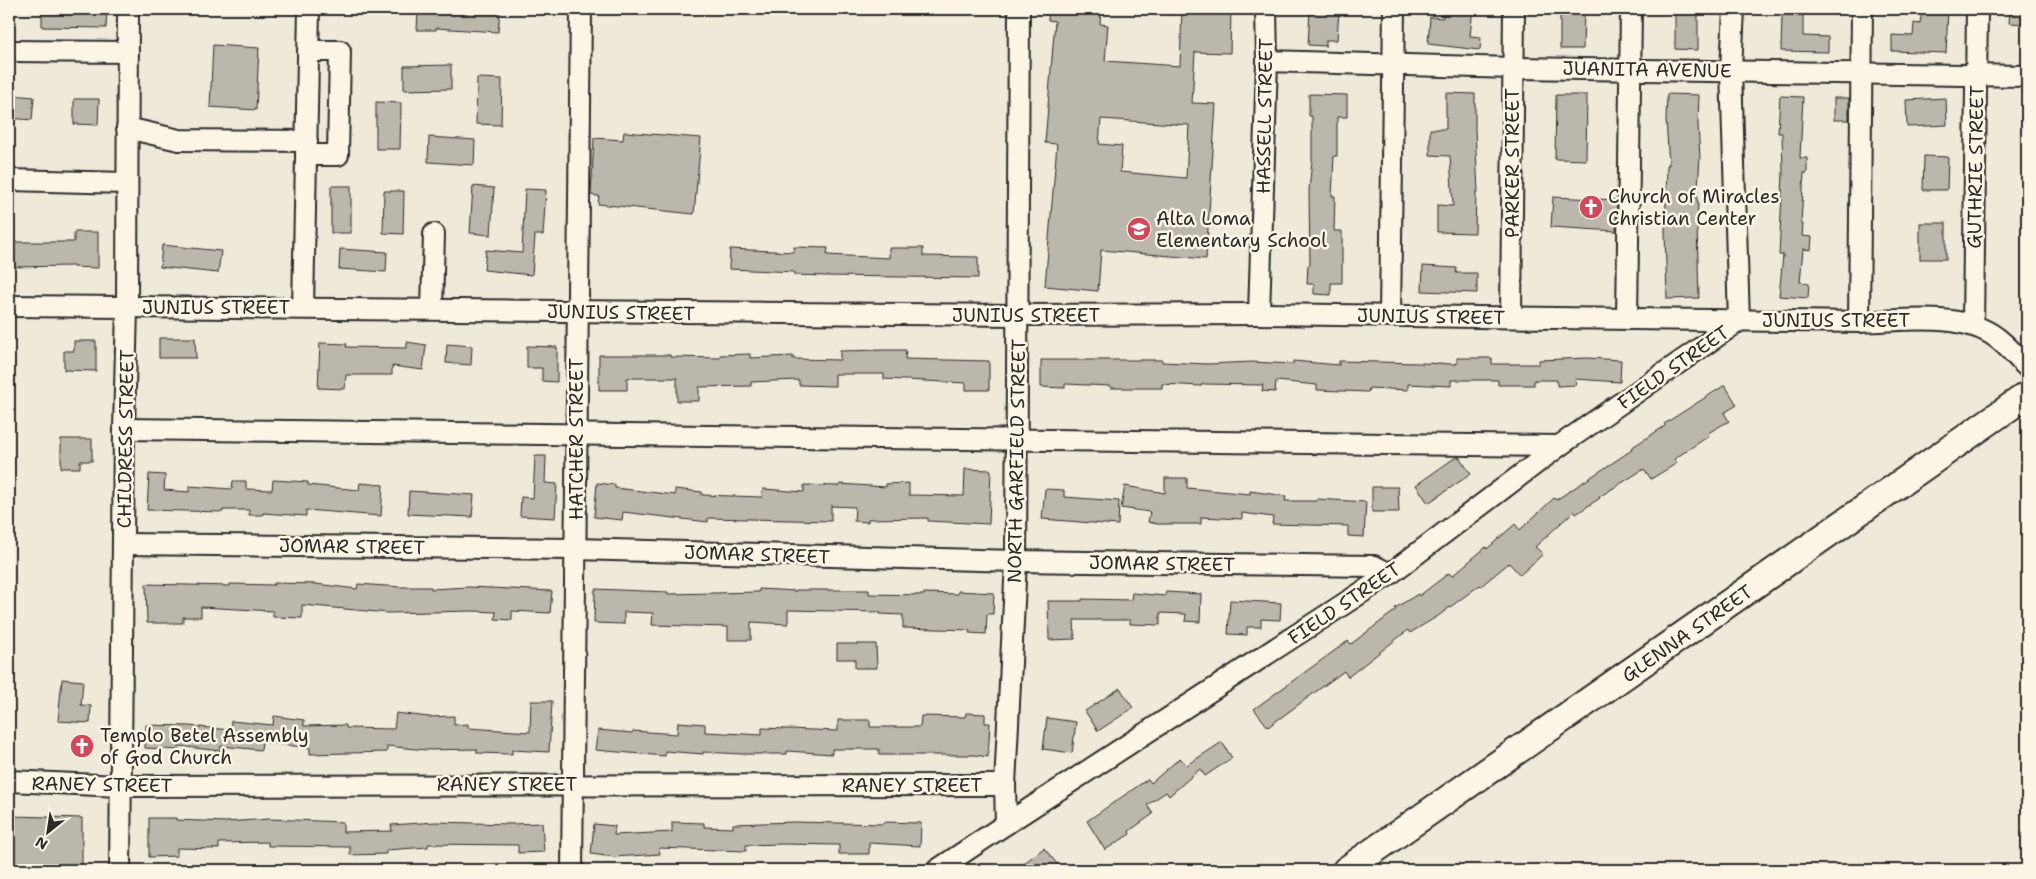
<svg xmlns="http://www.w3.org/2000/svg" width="2036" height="879" font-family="'Shantell Sans',sans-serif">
	<rect width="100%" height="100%" fill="#efe9da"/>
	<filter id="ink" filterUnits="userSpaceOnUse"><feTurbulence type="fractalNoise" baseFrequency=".02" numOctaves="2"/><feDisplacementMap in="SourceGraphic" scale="10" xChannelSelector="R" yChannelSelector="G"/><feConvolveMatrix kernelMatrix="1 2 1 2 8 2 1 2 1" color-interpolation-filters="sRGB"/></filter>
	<g filter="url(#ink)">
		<!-- building -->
		<g fill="#bcb7ac" stroke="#2b2b2b" fill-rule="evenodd">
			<path d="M42,9H107L106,28L42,27Z"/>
			<path d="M453,9L500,12L498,32L436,28V30H417L418,10L453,12Z"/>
			<path d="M1049,9H1101L1100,24L1108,25L1105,61L1180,66L1182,9H1231L1230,53L1195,52L1192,103L1216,104L1206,259L1101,250L1098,291L1045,286L1057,144L1045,143L1055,21L1048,20ZM1101,119L1189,125L1186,178L1120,172L1122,146L1099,144Z"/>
			<path d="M1310,9H1339L1337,40H1326V46L1308,45Z"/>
			<path d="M1443,9H1473L1470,36L1481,37L1480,50L1428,44L1430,17L1443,18Z"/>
			<path d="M1560,9L1584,10L1583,49H1560Z"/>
			<path d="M1922,9H1948L1946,53L1892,51V35L1913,36L1914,23L1920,24Z"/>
			<path d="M2010,9H2027V24L2009,23Z"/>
			<path d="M1675,11H1698V50L1675,49Z"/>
			<path d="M1782,15H1803V36L1828,37V52L1781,51Z"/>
			<path d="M213,45L259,48L256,110L210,107Z"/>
			<path d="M451,65V89L404,90V66Z"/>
			<path d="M477,78L502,79L501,125L476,124Z"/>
			<path d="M1446,93L1475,94V129L1478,192H1476L1475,233L1437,232V205L1453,206L1450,156L1430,155V129H1446Z"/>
			<path d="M1309,94L1347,95V117H1337V156H1334L1332,196H1335L1334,231H1342V283H1331V295L1314,294V284H1307L1308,265H1310L1309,190L1312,161V116H1309Z"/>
			<path d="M1667,94L1699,95L1698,124L1700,158L1697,201H1698L1697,225L1699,298L1667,299L1665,232L1667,165H1669L1666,120Z"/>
			<path d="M12,95L34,97L32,120L9,118Z"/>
			<path d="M1556,95H1587L1586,160L1555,159Z"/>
			<path d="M1780,96L1803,97L1800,158H1807V173H1804L1801,223L1803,224L1802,236L1812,237L1811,250L1803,249L1800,282L1809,283L1808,298L1779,296L1783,255H1779L1783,173L1782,133H1778Z"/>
			<rect x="1834" y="98" width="15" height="22"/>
			<path d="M1946,98L1947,125L1907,127L1906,100Z"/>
			<path d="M74,99H99L98,125L74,124Z"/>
			<path d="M376,102L401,103L400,149H376Z"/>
			<path d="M624,132L701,138L694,214L598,204L599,196L591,195L594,138L623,140Z"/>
			<path d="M429,137L475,140L474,165L428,162Z"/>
			<path d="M1924,156L1948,157L1947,190H1923Z"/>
			<rect x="331" y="186" width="20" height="47"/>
			<path d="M473,186L494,188L491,235L470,233Z"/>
			<path d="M525,189L546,190L543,235H535L532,275L484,270L486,250L522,253Z"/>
			<path d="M384,191H404L403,234L383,233Z"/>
			<path d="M1553,197L1617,200L1616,231L1551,227Z"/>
			<rect x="1920" y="223" width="26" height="36"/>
			<path d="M74,232H98V268L73,267V266L9,267V242H74Z"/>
			<path d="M162,245L221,251L218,273L160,267Z"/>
			<path d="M794,247L828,248L827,255L889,258V248H923V256L978,257V278L827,276L794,275V272L729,269L730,249L794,252Z"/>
			<path d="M340,249L387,252L386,272L339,269Z"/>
			<path d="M1423,266L1457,268L1456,273H1477V293L1422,291Z"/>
			<path d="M159,338H195L196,358H159Z"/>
			<path d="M74,341H96V371L64,370V351H74Z"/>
			<path d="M407,342L426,345L423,370L392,366V375H346L345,389L318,388L320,343L347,344L346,347L407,348Z"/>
			<path d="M447,344L472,346L471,365L446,363Z"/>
			<path d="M527,346L557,347V382L542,381V368H527Z"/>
			<path d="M884,350H906L905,359L989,361V390H966V383L884,379V374H835V386L799,385V380L751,382V386L699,387V401H677V378H627V390H599V355H670V357L720,358V355L750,354V358L793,356V359L840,360V351Z"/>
			<path d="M1457,358H1492V364H1539V360L1587,358L1621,360L1620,382L1575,379L1576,385L1557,386V380H1534V385H1498V380H1451V386L1408,384V390L1369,388L1368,392L1317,390V385L1276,381L1275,392L1262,391L1263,385L1202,384V386L1162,384V388H1111V386L1065,384V388L1041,387V360H1162V362L1208,364L1252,362L1293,364V361L1339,365V361L1457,364Z"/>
			<path d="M1725,385L1737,405L1724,413L1729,421L1708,433L1709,436L1674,459L1677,463L1651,479L1644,469L1599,497L1600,498L1576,514L1574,511L1535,547L1543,554L1520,575L1509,563L1481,586L1480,585L1438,616L1410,633L1408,630L1348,677L1344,671L1268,727L1254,709L1348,641L1351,644L1396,610L1395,608L1418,594L1419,596L1449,573L1452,576L1486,547L1487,549L1515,524L1520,530L1554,498L1556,500L1632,450L1631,448L1665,426L1664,424Z"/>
			<path d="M61,439H92V461H80V468H61Z"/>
			<path d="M535,456H546L545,483L557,484L555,518L520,516L521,497L533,498Z"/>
			<path d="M1456,457H1459L1471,474L1428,503L1416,485Z"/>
			<path d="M965,469L991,470L989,524L928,521V518L868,519V522L854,521L855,507L831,506V521L708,518V522L623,512L622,520L594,517L597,483L615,485V488L675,495V489L702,492V495L762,497L763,489L804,492V485L839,486L840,484L886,487V484L909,483V495L964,496Z"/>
			<path d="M149,474L165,475L164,490L189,492V486L232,489L233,481H246V489L272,490L273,480L308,482V485L359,490L360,483L383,485L381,516L306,510V516L263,513V515H249V510H223V512L147,510Z"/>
			<path d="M1165,478H1187V488L1250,494V491L1286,496L1285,501H1317V499L1366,502L1364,537L1348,536V526L1272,524L1273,517L1242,513V519L1201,517V524H1157L1148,522L1150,512L1121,508L1125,486L1165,493Z"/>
			<path d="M1372,487H1398L1399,512H1372Z"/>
			<path d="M1045,489L1064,490V497L1119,501L1118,525L1042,519Z"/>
			<path d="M409,491L474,495L472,517L408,514Z"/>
			<path d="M274,583L316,584L357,589L358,584L400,587H431V589L469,587L552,591L550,613L512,611V620L495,619L496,612L472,611L388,613L302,605V618L273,617V611L201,607V617H183V623H147L146,584L230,586V584L274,585Z"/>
			<path d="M595,589L668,592V594L759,592V589L796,591V590H869V594L924,595V593L958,594V591L994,593L993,614H987L986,634L969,633L970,630L903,628V615L880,614V612L788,610V624L751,622V640H728V627L652,625L653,613L624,612V624L594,623Z"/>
			<path d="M1166,592L1201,594L1200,622L1185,621L1186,614L1160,613V625L1130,624V620H1074L1075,639L1049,640L1048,601H1082V599L1131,600L1132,593L1165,596Z"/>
			<path d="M1230,600L1281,603L1280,620L1261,619V627H1247V635L1228,634Z"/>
			<path d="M837,644H876L877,668H855V659H837Z"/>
			<path d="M62,679L83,681L81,705L91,706L90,723L58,721Z"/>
			<path d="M1120,688L1133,708L1098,731L1085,711Z"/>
			<path d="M531,701H552L549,752L512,750V754L477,753V749L426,750L387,746V752L310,754V748L262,742L261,750L221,746L220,751L179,746V750L145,748L146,725L189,726L230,730L231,721L273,725L274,716L304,720V726L346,725V728L394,729L396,713L429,717L454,716V725L468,724V728L530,732Z"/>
			<path d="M966,713L985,714V723H990L988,757L974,755H879V749H832V754L787,751V754H743L703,752V754L665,751V756L595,750L598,730L632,733L633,731L677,734L678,722L705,724V732L762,735V728L838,731V720H870V727H920L921,716L965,717Z"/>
			<path d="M1047,718L1076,722L1072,753L1043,749Z"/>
			<path d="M1222,742L1232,758L1205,776L1200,769L1169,796L1166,792L1147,805L1153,814L1129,831L1130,834L1105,850L1087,821L1148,779L1151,783L1180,758L1187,765Z"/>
			<path d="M11,816L82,818V869L11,868Z"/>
			<path d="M149,818H176V820L226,822L269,819L343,822V832L392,831L391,825L436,822L510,824L542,823L544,852L518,853V845L428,844V847L386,850V854L350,855V847L268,846V842L219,843V849L177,848V856L149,857Z"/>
			<path d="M672,822L704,823V827L733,828V824L794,822L883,824V822L921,823L920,846L869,843V854H839V845L782,844L746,845V851L659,848L660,854L614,857L591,854L594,824L615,826L614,835L672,832Z"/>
			<path d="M1044,848L1062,870H1015Z"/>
		</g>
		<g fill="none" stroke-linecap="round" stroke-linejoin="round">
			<!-- minor casing -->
			<g stroke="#2b2b2b" stroke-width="24">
				<g id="minor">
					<path d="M9,51L128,52"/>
					<path d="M1267,61L1513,68L2027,76"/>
					<path d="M127,128L179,140L307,141"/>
					<path d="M306,155H338L340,51H308"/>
					<path d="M9,180L126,183"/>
					<path d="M9,306L1018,315L1259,314L1859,322C1901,321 1962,311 1997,338C2008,346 2017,358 2027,367"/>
					<path d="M303,308L309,9"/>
					<path d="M432,309L434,234"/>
					<path d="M1259,314L1267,61L1266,9"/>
					<path d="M1390,316L1394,9"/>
					<path d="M1511,317L1514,9"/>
					<path d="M1627,319L1631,9"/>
					<path d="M1859,322L1862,9"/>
					<path d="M1973,325L1977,9"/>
					<path d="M124,429L1559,446"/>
					<path d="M123,544L575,549L1016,561L1374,566L1390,574"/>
					<path d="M9,781L120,786L1005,785"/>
					<path d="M1006,824L1005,785L1016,561L1019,9"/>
					<path d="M120,870L124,429L127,307L128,9"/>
					<path d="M572,870L581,9"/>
					<path d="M937,870L1006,824L1390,574L1559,446L1739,321L1731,70L1734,9"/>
				</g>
			</g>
			<!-- major casing -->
			<g stroke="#2b2b2b" stroke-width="30">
				<path id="major" d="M1346,870L2027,395"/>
			</g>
			<!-- minor -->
			<use href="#minor" stroke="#fcf5e5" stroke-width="20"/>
			<!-- major -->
			<use href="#major" stroke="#fcf5e5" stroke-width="26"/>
		</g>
	</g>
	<!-- icons -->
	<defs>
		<g id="church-disc" transform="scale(1.25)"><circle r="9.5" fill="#d1495b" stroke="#fcf5e5"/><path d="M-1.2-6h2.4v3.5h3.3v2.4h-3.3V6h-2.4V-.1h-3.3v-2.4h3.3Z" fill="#fff"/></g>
		<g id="school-disc" transform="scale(1.25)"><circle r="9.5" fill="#d1495b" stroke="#fcf5e5"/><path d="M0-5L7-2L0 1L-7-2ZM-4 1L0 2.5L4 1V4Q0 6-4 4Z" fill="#fff"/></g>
	</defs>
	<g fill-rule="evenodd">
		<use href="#church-disc" x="1591" y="207"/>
		<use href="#school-disc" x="1139" y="229"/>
		<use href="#church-disc" x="82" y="746"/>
	</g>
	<g text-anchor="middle" stroke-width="5" stroke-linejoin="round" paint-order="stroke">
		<!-- street labels -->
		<g font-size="19" fill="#2b2b2b" stroke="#fcf5e5">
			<text transform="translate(1647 69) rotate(1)" y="7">JUANITA AVENUE</text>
			<text transform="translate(1264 116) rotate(-89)" y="7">HASSELL STREET</text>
			<text transform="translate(1512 163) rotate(-90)" y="7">PARKER STREET</text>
			<text transform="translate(1975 167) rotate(-89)" y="7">GUTHRIE STREET</text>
			<text x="216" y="314">JUNIUS STREET</text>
			<text transform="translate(621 312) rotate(1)" y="7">JUNIUS STREET</text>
			<text x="1026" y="322">JUNIUS STREET</text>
			<text transform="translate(1431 316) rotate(1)" y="7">JUNIUS STREET</text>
			<text x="1836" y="327">JUNIUS STREET</text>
			<text transform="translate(1673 367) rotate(-35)" y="7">FIELD STREET</text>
			<text transform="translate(125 439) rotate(-89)" y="7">CHILDRESS STREET</text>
			<text transform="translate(576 439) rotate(-90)" y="7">HATCHER STREET</text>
			<text transform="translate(1016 461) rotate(-89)" y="7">NORTH GARFIELD STREET</text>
			<text transform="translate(352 546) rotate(1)" y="7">JOMAR STREET</text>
			<text transform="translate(757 554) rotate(2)" y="7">JOMAR STREET</text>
			<text transform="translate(1162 563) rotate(1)" y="7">JOMAR STREET</text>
			<text transform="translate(1344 603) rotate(-34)" y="7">FIELD STREET</text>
			<text transform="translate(1687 633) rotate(-35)" y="7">GLENNA STREET</text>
			<text transform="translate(102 784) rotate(1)" y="7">RANEY STREET</text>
			<text x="507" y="791">RANEY STREET</text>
			<text x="912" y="792">RANEY STREET</text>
		</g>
		<!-- poi labels -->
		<g font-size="19" fill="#2b2b2b" stroke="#fcf5e5" text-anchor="start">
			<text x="1608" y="203">Church of Miracles<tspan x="1608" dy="22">Christian Center</tspan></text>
			<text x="1156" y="225">Alta Loma<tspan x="1156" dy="22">Elementary School</tspan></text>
			<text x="100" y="742">Templo Betel Assembly<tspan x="100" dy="22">of God Church</tspan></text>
		</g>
	</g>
	<!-- margin -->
	<rect width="2036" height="879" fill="none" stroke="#fcf5e5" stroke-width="30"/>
	<rect x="15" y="15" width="2006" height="849" fill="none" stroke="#2b2b2b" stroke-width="2" filter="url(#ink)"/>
	<!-- north arrow -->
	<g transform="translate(48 832) rotate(210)" stroke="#fcf5e5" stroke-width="4" paint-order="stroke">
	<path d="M0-4L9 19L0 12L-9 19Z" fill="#2b2b2b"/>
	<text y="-8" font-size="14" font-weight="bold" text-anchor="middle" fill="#2b2b2b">N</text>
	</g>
</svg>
